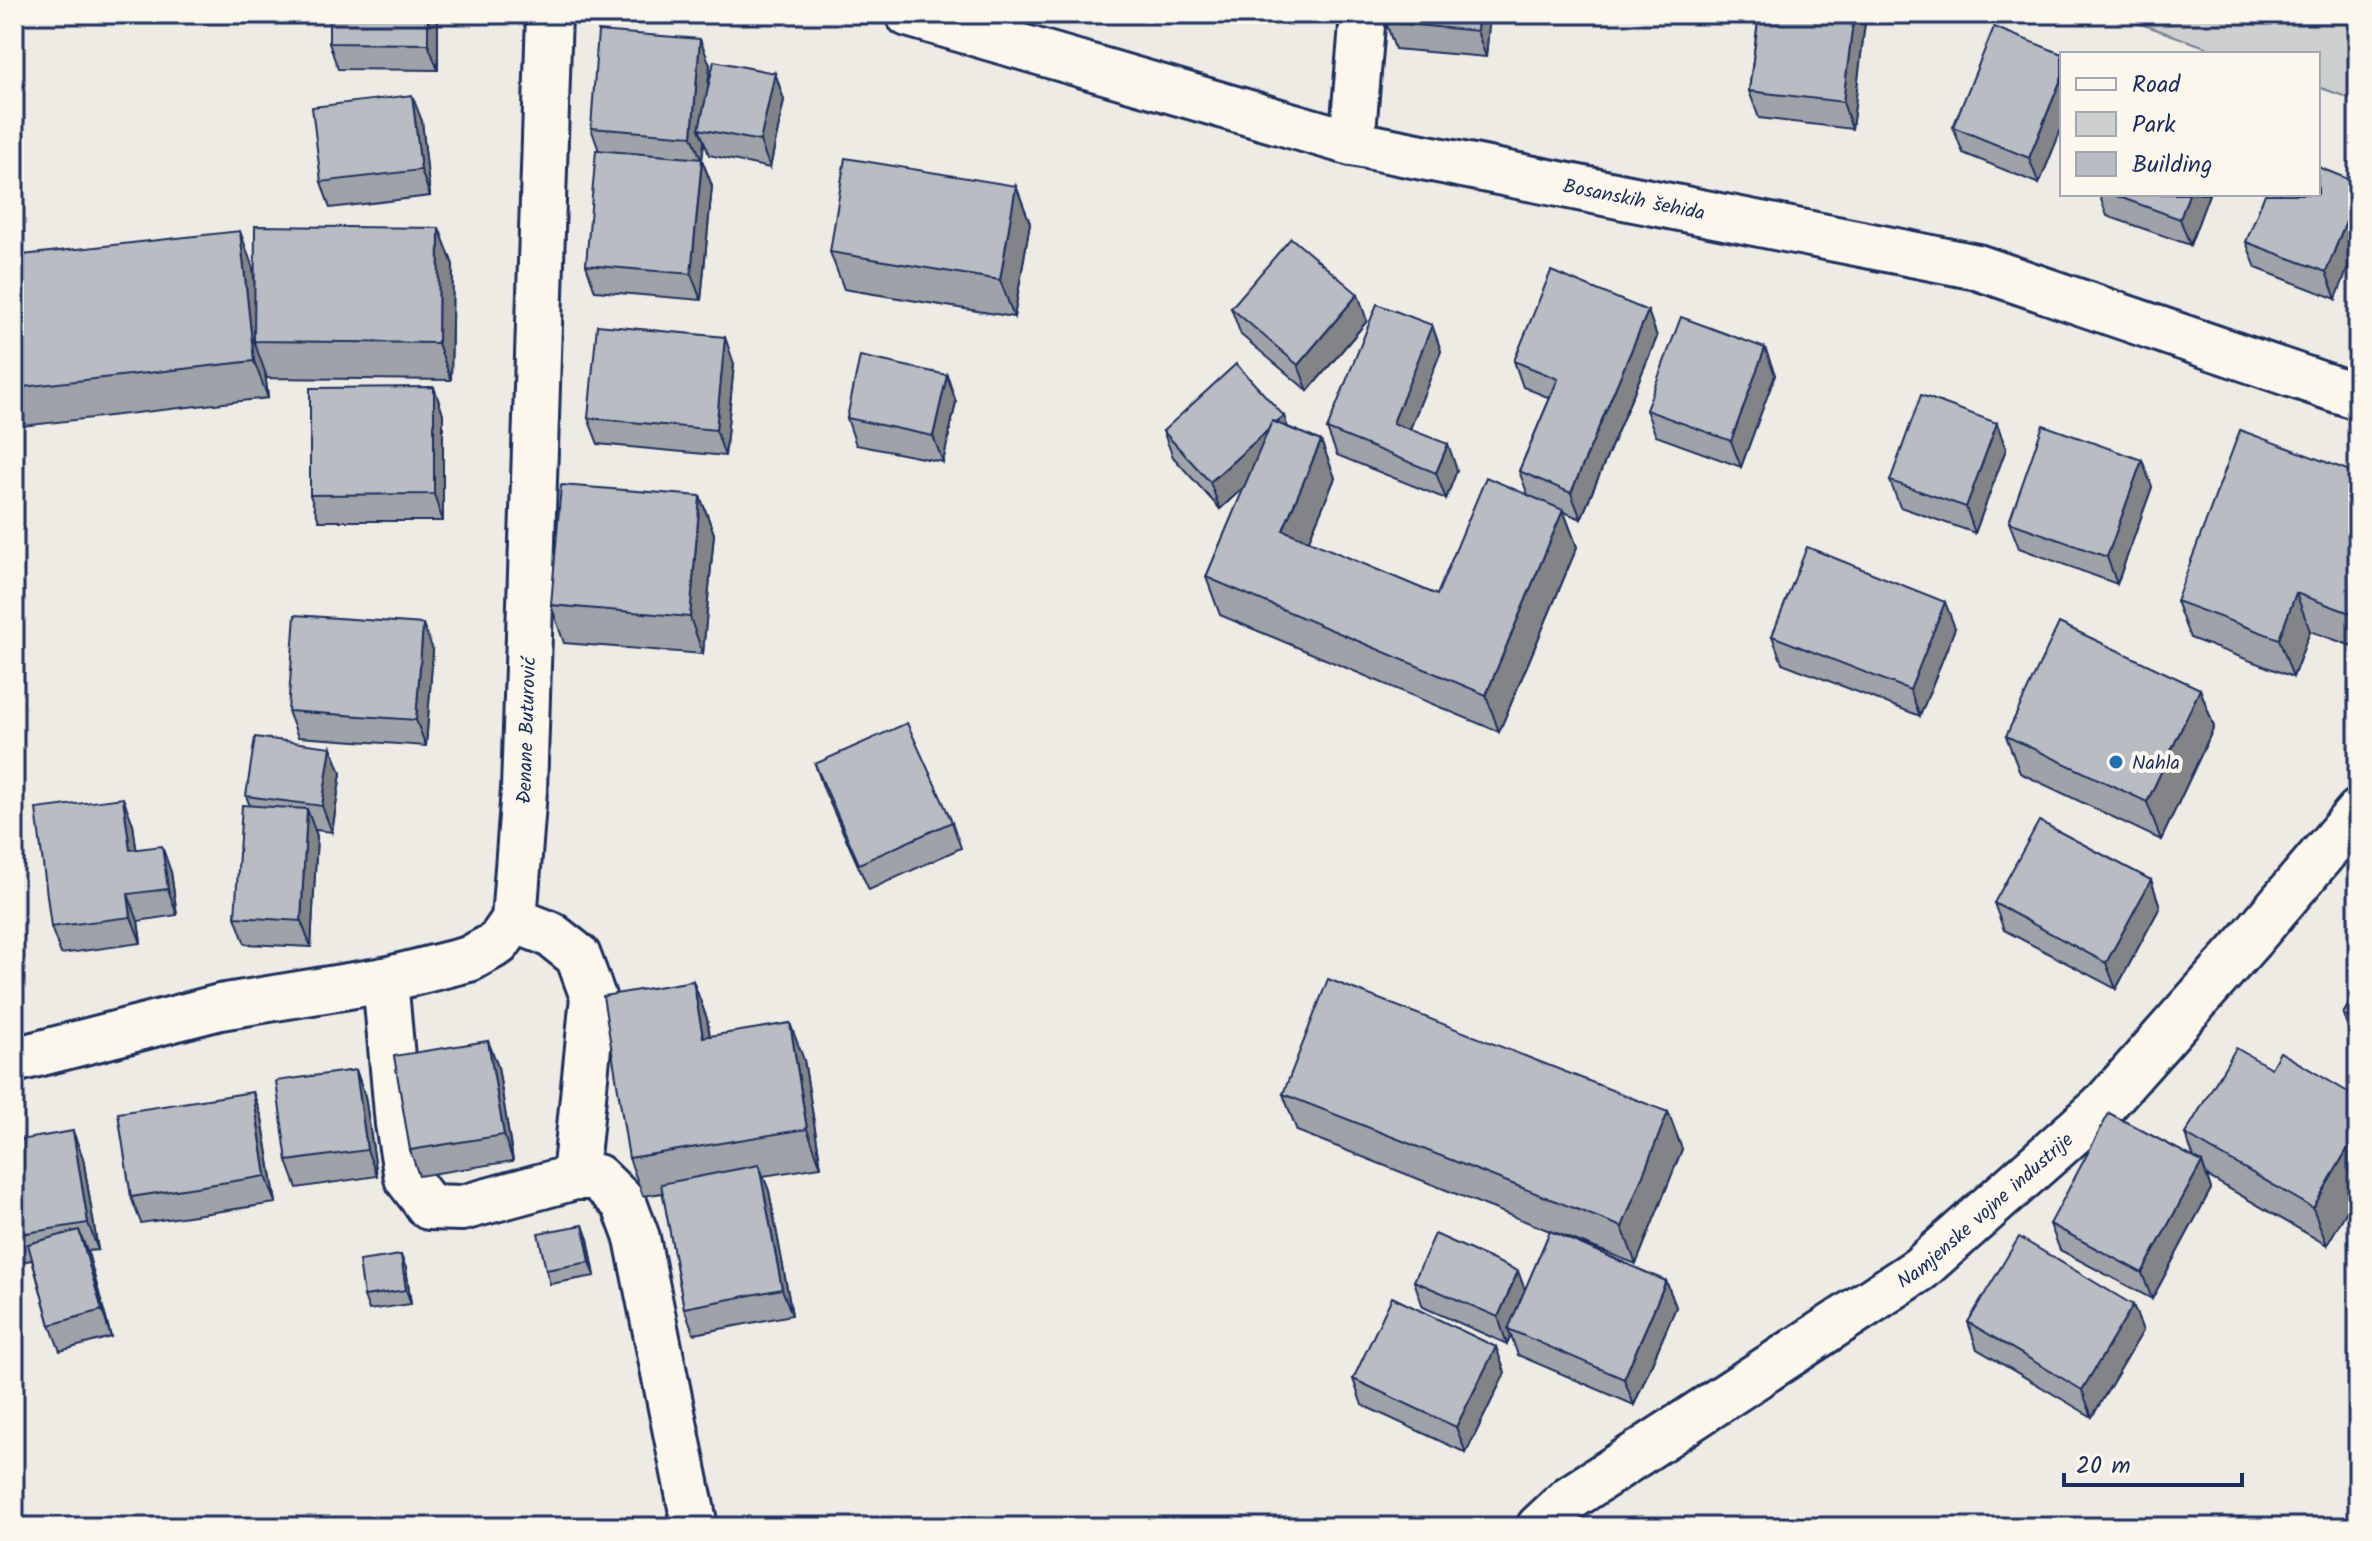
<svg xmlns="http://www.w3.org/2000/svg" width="2372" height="1541" font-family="Kalam,sans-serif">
	<rect width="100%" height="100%" fill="#eeebe4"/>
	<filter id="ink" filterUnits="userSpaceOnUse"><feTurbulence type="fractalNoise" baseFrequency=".0125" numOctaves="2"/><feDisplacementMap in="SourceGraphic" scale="16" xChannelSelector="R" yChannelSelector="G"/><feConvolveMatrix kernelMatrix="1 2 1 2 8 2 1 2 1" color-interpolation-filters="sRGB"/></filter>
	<g filter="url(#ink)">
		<!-- green -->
		<path fill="#cecfcf" stroke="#747f96" stroke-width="2" d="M2113,14H2358V101L2318,87V54H2225Z"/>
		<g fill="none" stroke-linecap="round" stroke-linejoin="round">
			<!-- minor casing -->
			<g stroke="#1b2f5e" stroke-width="50">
				<g id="minor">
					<path id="s1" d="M908,14L1352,143L1977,267L2358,397"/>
					<path d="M1352,143L1363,14"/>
					<path d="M514,920L550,934L578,956L593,997L575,1177"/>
					<path d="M385,980L398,1124L407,1178L429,1207L462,1208L575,1177H597L624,1203L637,1238L695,1527"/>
					<path id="s2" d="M14,1060L220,1007L385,980L469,959L498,943L514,920L524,790L549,14"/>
					<path id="s3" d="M1539,1527L1570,1498L1920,1269L2101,1108L2250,940L2358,812"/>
				</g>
			</g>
			<!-- minor -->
			<use href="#minor" stroke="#fbf7ec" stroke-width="44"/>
		</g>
		<!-- wall -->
		<g fill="#9fa2a8" stroke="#1b2f5e" stroke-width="2">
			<path d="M438,14V70L338,69L329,43Z"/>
			<path d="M1386,14H1490L1486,57L1395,49L1386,22Z"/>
			<path d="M1759,14H1866L1852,129L1759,118L1749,91Z"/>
			<path d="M2062,54V127L2039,184L1963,153L1953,127Z"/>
			<path d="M710,65L708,89L775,73L784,100L770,168L709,155L704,141L702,160L712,186L701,300L595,291L586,265L599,151L591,128Z"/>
			<path d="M422,121L430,196L330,208L321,182Z"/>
			<path d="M1016,186L1030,223L1014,317L844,289L830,252Z"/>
			<path d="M2099,194H2209L2190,245L2107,216Z"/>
			<path d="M2318,194L2336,299L2256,268L2246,242Z"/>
			<path d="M439,228L453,265L451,380L267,378L265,372L268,398L14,427V256L253,268L254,279Z"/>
			<path d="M1231,308L1367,321L1308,391L1241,335Z"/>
			<path d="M1648,311L1657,337L1581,519L1564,512L1577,547L1499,732L1220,615L1206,577L1245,486L1220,509L1173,457L1163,431L1288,427L1321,441L1335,478L1308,541L1437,595L1528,495L1519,471L1550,398L1523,387L1514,361Z"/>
			<path d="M1432,325L1441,351L1410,429L1457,470L1446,499L1337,455L1327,429Z"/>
			<path d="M1765,348L1775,375L1741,467L1656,436L1646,410Z"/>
			<path d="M734,364L725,456L598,444L588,418Z"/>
			<path d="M956,402L943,462L856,445L847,418Z"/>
			<path d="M443,414V521H319L310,495Z"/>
			<path d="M2006,449L1975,533L1900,507L1890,481Z"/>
			<path d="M2142,460L2152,487L2117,584L2019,548L2009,522Z"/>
			<path d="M2358,474V648L2310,631L2293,677L2190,638L2176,601Z"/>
			<path d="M700,496L714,534L703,654L564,643L551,605Z"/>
			<path d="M1955,628L1920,716L1782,663L1772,636Z"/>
			<path d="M433,650L426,746L298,737L288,711Z"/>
			<path d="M2200,689L2214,727L2161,840L2020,773L2006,736Z"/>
			<path d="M331,747L341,773L332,832L315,830L317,836L311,947L245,944L235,917L250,806L246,796Z"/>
			<path d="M815,764L952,822L961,848L869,890L824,790Z"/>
			<path d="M133,824L136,849L171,872L177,915L138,921L141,943L61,954L51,927Z"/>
			<path d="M2151,880L2160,907L2116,989L2004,930L1994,903Z"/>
			<path d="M693,981L707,1019L710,1036L804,1060L821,1167L763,1176L769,1191L792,1315L694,1334L684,1308L663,1193L643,1196L629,1158Z"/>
			<path d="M2358,989V1044L2353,1041L2343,1014Z"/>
			<path d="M488,1041L498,1067L513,1161L419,1176L410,1150Z"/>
			<path d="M2271,1068L2327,1245L2207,1176L2211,1189L2152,1299L2060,1250L2050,1224L2194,1158L2185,1134Z"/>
			<path d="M356,1070L365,1096L377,1176L297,1188L287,1161Z"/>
			<path d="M253,1092L262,1118L276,1203L141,1223L131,1197Z"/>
			<path d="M1283,1094L1668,1112L1682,1149L1636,1264L1554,1232L1666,1281L1676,1307L1634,1405L1518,1355L1511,1336L1507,1344L1423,1307L1414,1281L1525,1290L1550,1231L1297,1131Z"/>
			<path d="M14,1141L83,1158L98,1250L87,1251L111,1337L60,1351L50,1325L32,1260L14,1263Z"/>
			<path d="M588,1239L595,1276L550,1284L546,1270Z"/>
			<path d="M406,1268L411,1304L369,1310L364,1296Z"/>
			<path d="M2133,1305L2143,1331L2092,1417L1977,1349L1968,1322Z"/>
			<path d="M1496,1347L1505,1373L1466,1453L1362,1405L1353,1379Z"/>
		</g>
		<!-- shaded-wall -->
		<g fill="#828488" stroke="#1b2f5e" stroke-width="2">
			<path d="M428,14H438V70L428,44Z"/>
			<path d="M1478,14H1490L1486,57L1477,31Z"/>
			<path d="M1854,14H1866L1852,129L1843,102Z"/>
			<path d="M700,39L710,65L704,130L699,129L704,141L702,160L712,186L701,300L691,274L702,162L692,136Z"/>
			<path d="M775,73L784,100L770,168L760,141Z"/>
			<path d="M2062,77V127L2039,184L2029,158Z"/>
			<path d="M412,95L422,121L430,196L421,170Z"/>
			<path d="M1016,186L1030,223L1014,317L1000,280Z"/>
			<path d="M2358,190V241L2336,299L2326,272Z"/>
			<path d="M2189,194H2209L2190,245L2180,219Z"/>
			<path d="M439,228L453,265L451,380L438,343Z"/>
			<path d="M240,231L253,268L261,341H254L265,372L268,398L254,361Z"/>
			<path d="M1358,294L1367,321L1308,391L1298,365Z"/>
			<path d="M1648,311L1657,337L1581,519L1571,493Z"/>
			<path d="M1432,325L1441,351L1402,449L1393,423Z"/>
			<path d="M725,337L734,364L725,456L716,430Z"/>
			<path d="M1765,348L1775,375L1741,467L1731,441Z"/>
			<path d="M947,375L956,402L943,462L933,436Z"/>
			<path d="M434,387L443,414V521L434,494Z"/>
			<path d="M1284,416L1293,442L1220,509L1210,482Z"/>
			<path d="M1997,423L2006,449L1975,533L1966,507Z"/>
			<path d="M1321,441L1335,478L1297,568L1283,530Z"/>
			<path d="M1448,444L1457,470L1446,499L1436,473Z"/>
			<path d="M2142,460L2152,487L2117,584L2107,557Z"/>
			<path d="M700,496L714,534L703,654L690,617Z"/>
			<path d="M1563,510L1577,547L1499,732L1486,695Z"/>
			<path d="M2296,593L2310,631L2293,677L2279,639Z"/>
			<path d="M1945,602L1955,628L1920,716L1910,690Z"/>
			<path d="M423,624L433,650L426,746L416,720Z"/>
			<path d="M2200,689L2214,727L2161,840L2147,802Z"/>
			<path d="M331,747L341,773L332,832L322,806Z"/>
			<path d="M123,798L133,824L140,876L130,850Z"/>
			<path d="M307,809L317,836L311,947L301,921Z"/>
			<path d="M162,846L171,872L177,915L168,889Z"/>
			<path d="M2151,880L2160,907L2116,989L2106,963Z"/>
			<path d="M128,894L138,921L141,943L131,917Z"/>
			<path d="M693,981L707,1019L716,1075L703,1037Z"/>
			<path d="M790,1023L804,1060L821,1167L807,1129Z"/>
			<path d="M488,1041L498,1067L513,1161L504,1135Z"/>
			<path d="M356,1070L365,1096L377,1176L367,1150Z"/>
			<path d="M253,1092L262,1118L276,1203L266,1176Z"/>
			<path d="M1668,1112L1682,1149L1636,1264L1622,1227Z"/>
			<path d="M73,1131L83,1158L98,1250L88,1223Z"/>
			<path d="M2358,1131V1192L2327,1245L2313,1208Z"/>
			<path d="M2202,1162L2211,1189L2152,1299L2142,1273Z"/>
			<path d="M759,1165L769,1191L792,1315L782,1289Z"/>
			<path d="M583,1225L588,1239L595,1276L590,1262Z"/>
			<path d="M79,1230L89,1256L111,1337L102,1310Z"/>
			<path d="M401,1255L406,1268L411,1304L406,1290Z"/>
			<path d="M1518,1271L1528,1298L1508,1329L1511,1336L1507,1344L1498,1317Z"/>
			<path d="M1666,1281L1676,1307L1634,1405L1624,1379Z"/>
			<path d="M2133,1305L2143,1331L2092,1417L2082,1390Z"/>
			<path d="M1496,1347L1505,1373L1466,1453L1456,1427Z"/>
		</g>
		<!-- building -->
		<g fill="#b9bcc3" stroke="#1b2f5e" stroke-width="2">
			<path d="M329,14H428V44L329,43Z"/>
			<path d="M1386,14H1478L1477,31L1386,22Z"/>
			<path d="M1759,14H1854L1843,102L1749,91Z"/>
			<path d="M1994,27L2062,54V77L2029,158L1953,127Z"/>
			<path d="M598,31L700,39L692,136L591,128Z"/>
			<path d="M714,61L775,73L760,141L699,129Z"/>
			<path d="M412,95L421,170L321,182L312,107Z"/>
			<path d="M596,150L702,159L691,274L586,265Z"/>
			<path d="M845,158L1016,186L1000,280L830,252Z"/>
			<path d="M2318,167L2358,183V190L2326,272L2246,242L2265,194H2318Z"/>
			<path d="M2111,194H2189L2180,219Z"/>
			<path d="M255,226L439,228L438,343L254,341Z"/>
			<path d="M240,231L254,361L14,388V256Z"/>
			<path d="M1291,238L1358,294L1298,365L1231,308Z"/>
			<path d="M1551,271L1648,311L1571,493L1519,471L1558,379L1514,361Z"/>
			<path d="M1377,304L1432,325L1393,423L1448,444L1436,473L1327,429Z"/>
			<path d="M1681,317L1765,348L1731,441L1646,410Z"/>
			<path d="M597,325L725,337L716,430L588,418Z"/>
			<path d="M860,356L947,375L933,436L847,418Z"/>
			<path d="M1236,364L1284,416L1276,422L1272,421L1269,429L1210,482L1163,431Z"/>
			<path d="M434,387V494L310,495V388Z"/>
			<path d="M1921,395L1997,423L1966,507L1890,481Z"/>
			<path d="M1272,421L1321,441L1283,530L1437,595L1486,477L1563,510L1486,695L1206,577Z"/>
			<path d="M2043,425L2142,460L2107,557L2009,522Z"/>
			<path d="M2240,430L2358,474V616L2296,593L2279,639L2176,601Z"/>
			<path d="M561,485L700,496L690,617L551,605Z"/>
			<path d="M1807,547L1945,602L1910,690L1772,636Z"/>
			<path d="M295,615L423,624L416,720L288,711Z"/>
			<path d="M2059,623L2200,689L2147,802L2006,736Z"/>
			<path d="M907,723L952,822L859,864L815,764Z"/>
			<path d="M255,737L331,747L322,806L246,796Z"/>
			<path d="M123,798L130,850L162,846L168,889L128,894L131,917L51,927L36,809Z"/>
			<path d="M242,805L307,809L301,921L235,917Z"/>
			<path d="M2039,821L2151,880L2106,963L1994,903Z"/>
			<path d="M1328,979L1668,1112L1622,1227L1283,1094Z"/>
			<path d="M693,981L703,1037L790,1023L807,1129L629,1158L603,996Z"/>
			<path d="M2358,989V1023L2343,1014Z"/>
			<path d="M488,1041L504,1135L410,1150L394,1056Z"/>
			<path d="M2236,1048L2271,1068L2280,1052L2358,1098V1131L2313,1208L2185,1134Z"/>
			<path d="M356,1070L367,1150L287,1161L276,1081Z"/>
			<path d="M253,1092L266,1176L131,1197L118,1113Z"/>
			<path d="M2109,1113L2202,1162L2142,1273L2050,1224Z"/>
			<path d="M73,1131L88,1223L14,1235V1141Z"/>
			<path d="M759,1165L782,1289L684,1308L661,1184Z"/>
			<path d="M583,1225L590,1262L546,1270L538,1233Z"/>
			<path d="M79,1230L102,1310L50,1325L28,1244Z"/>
			<path d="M1550,1231L1666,1281L1624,1379L1508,1329Z"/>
			<path d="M1435,1234L1518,1271L1498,1317L1414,1281Z"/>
			<path d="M2019,1237L2133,1305L2082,1390L1968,1322Z"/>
			<path d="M401,1255L406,1290L364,1296L359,1261Z"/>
			<path d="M1392,1297L1496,1347L1456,1427L1353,1379Z"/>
		</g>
	</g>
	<!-- markers -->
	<circle fill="#1f6fb2" stroke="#fbf7ec" stroke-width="3" cx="2116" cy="762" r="8"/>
	<g text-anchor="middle" stroke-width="8" stroke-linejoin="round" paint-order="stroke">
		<!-- street labels -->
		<g font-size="20" fill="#1b2f5e" stroke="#fbf7ec">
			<text dy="7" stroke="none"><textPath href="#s1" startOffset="750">Bosanskih šehida</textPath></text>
			<text dy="7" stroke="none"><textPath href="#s2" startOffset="718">Đenane Buturović</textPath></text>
			<text dy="7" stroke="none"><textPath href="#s3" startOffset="548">Namjenske vojne industrije</textPath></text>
		</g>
		<!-- poi labels -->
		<g font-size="20" fill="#1b2f5e" stroke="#fbf7ec" text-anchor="start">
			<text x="2132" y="769">Nahla</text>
		</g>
	</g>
	<!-- margin -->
	<rect width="2372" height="1541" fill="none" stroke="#fbf7ec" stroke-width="48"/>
	<rect x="24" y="24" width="2324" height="1493" fill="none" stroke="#1b2f5e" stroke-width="3" filter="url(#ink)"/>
	<!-- legend -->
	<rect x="2060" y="52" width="260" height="144" fill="#fbf7ec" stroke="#a1a7b3" stroke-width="2"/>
	<rect x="2076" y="78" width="40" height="12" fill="#fbf7ec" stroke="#a1a7b3" stroke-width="2"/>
	<text x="2132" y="92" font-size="24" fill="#1b2f5e">Road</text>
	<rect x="2076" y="112" width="40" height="24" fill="#cecfcf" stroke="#a1a7b3" stroke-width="2"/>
	<text x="2132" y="132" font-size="24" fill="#1b2f5e">Park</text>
	<rect x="2076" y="152" width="40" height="24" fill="#b9bcc3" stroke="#a1a7b3" stroke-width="2"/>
	<text x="2132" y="172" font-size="24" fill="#1b2f5e">Building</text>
	<!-- scale -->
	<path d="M2064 1473v12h178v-12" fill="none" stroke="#1b2f5e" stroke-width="4"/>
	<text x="2076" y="1473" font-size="24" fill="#1b2f5e" stroke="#fbf7ec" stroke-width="6" paint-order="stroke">20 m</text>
</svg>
